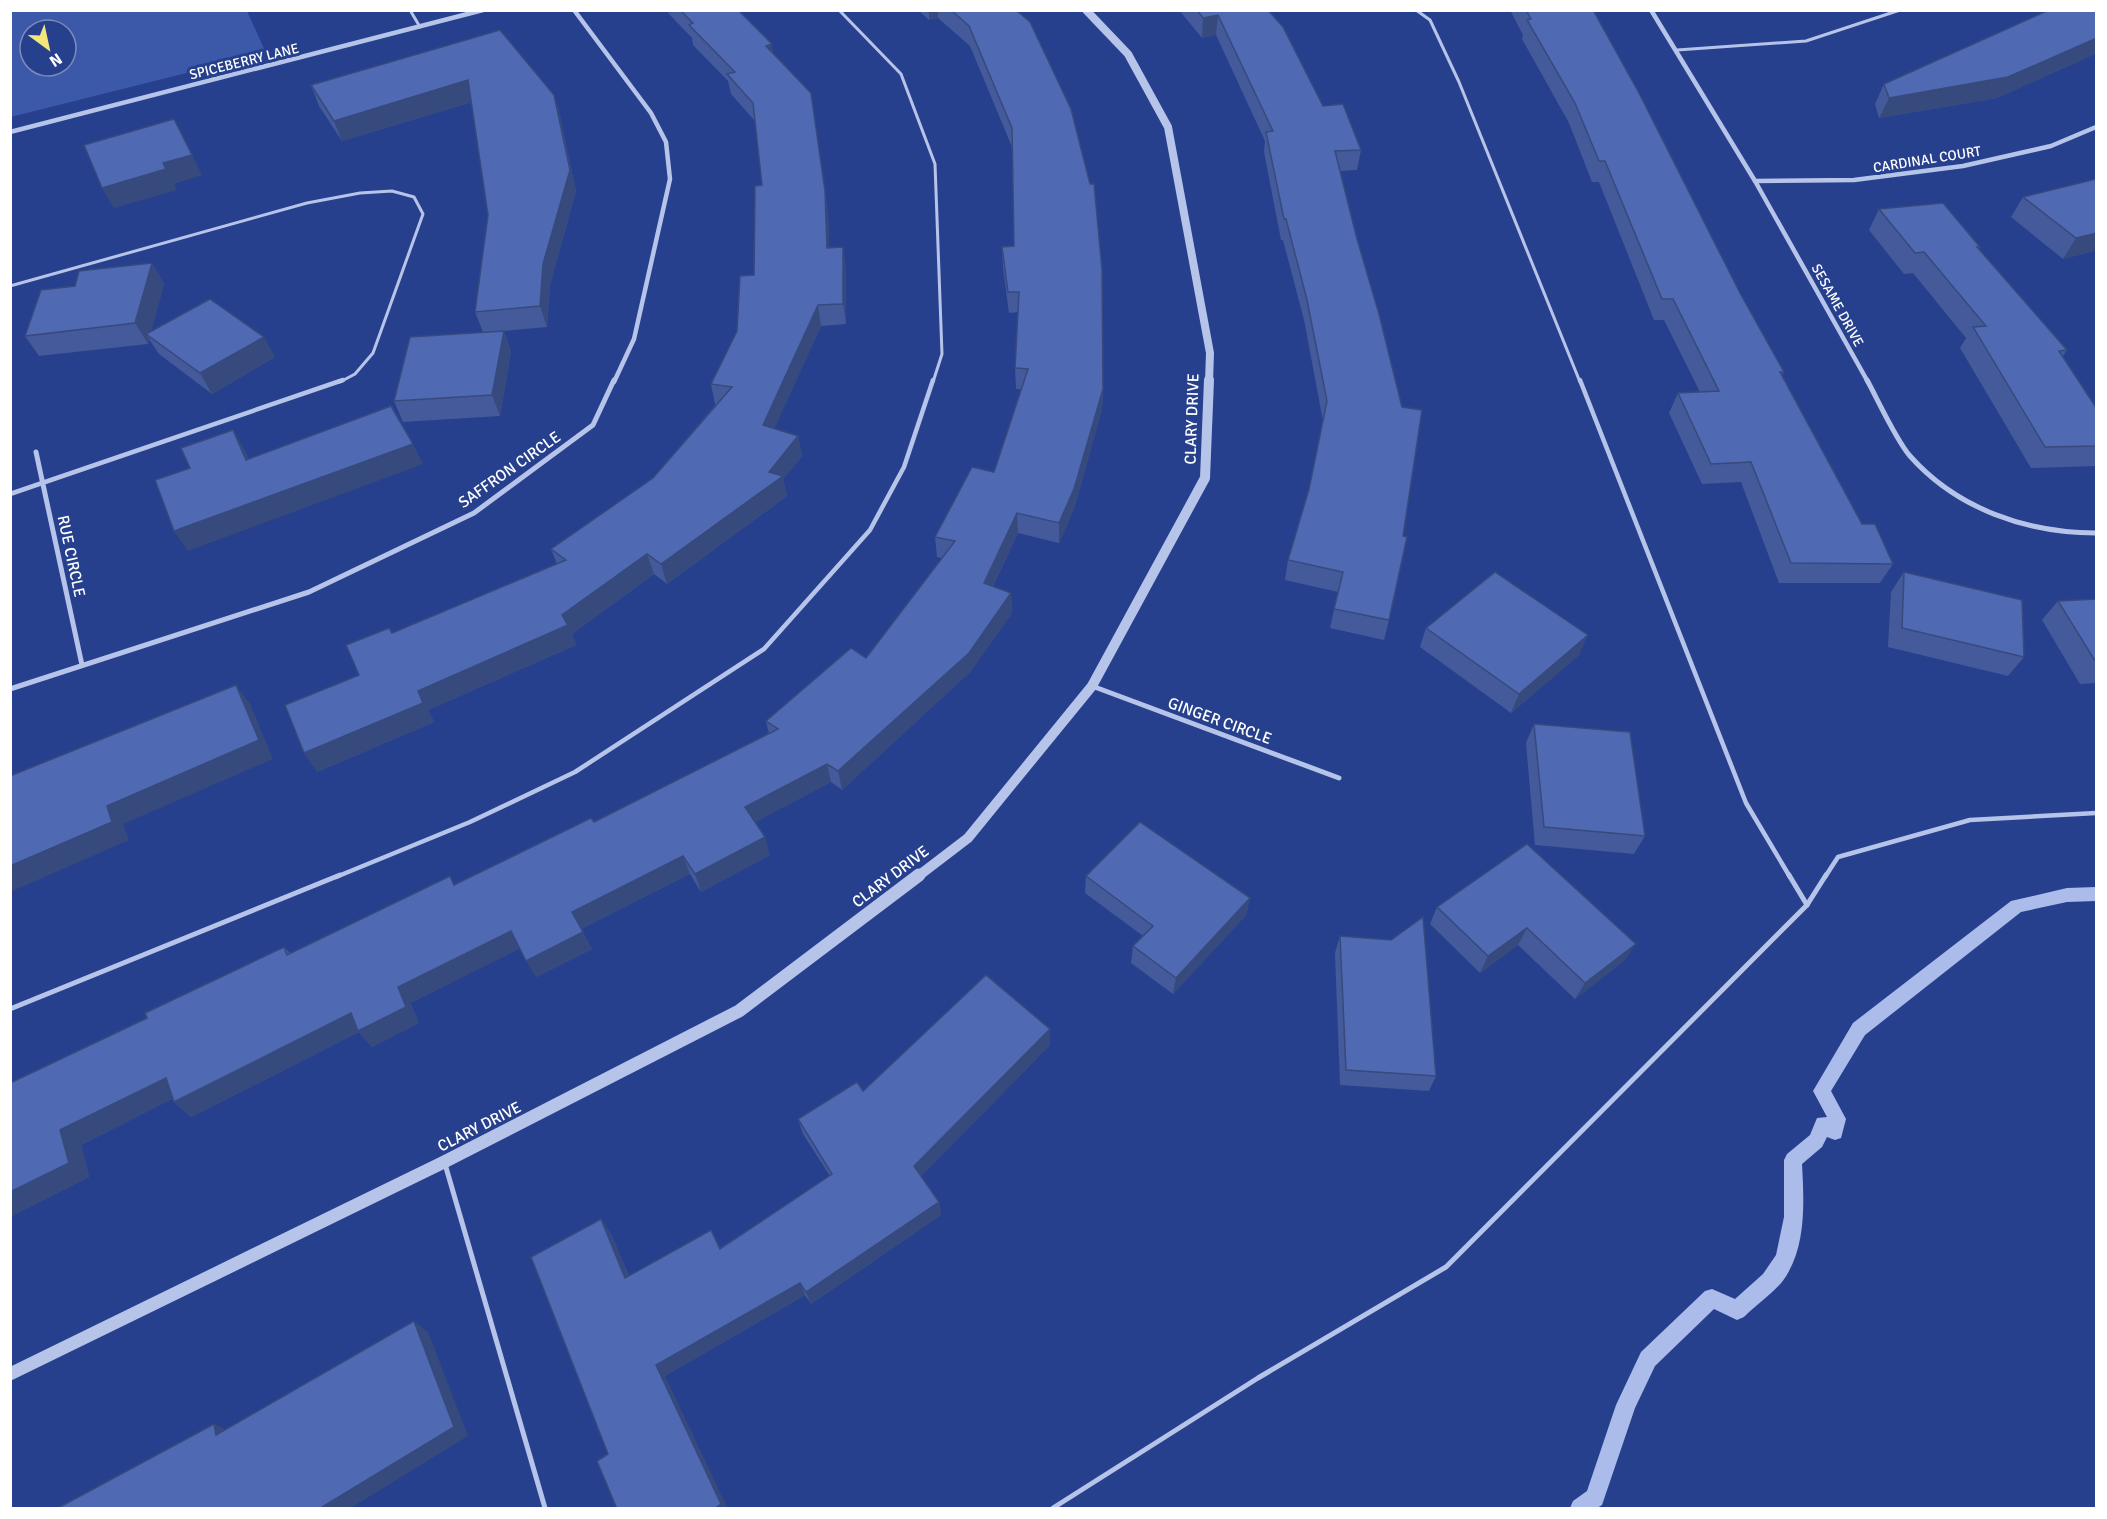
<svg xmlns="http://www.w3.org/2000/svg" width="2107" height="1519" font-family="Signika,sans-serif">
	<rect width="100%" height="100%" fill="#27408d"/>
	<!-- green -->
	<path fill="#3b58a9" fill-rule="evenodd" d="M11,10L247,11L266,53L11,117ZM30,30H66V66H30Z"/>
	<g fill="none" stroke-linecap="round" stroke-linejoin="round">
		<!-- stream -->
		<path fill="#abbceb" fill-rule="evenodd" d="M2096,887V901L2067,902L2021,912L1865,1035L1831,1091L1846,1119L1841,1138L1835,1140L1827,1137L1822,1147L1802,1164C1804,1202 1807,1249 1782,1282C1771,1295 1756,1305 1744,1317L1737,1320L1714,1309L1655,1366L1635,1408L1602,1505L1597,1508H1570L1573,1501L1587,1491L1616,1405L1641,1352L1705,1291L1712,1289L1735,1299L1763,1274L1776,1255L1784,1217V1160L1787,1154L1810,1135L1817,1118L1827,1117L1813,1091L1853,1023L2011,901L2067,888Z"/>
		<!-- service-far2 -->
		<g stroke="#b6c4ea" stroke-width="3">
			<path d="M410,10L420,27"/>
			<path d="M839,10L901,74L935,164L942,354L933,382"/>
			<path d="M1416,10L1430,20L1459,82L1580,382"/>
			<path d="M1677,50L1806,41L1900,10"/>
			<path d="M10,286L307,203L360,193L392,191L414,197L423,214L373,353L355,374L340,382"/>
		</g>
		<!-- service-far1 -->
		<g stroke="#b6c4ea" stroke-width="4.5">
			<path d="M1580,380L1746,803L1790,877"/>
			<path d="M10,494L343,380"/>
			<path d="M336,877L470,822L575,772L764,649L870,530L904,467L933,380"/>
			<path d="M1825,877L1838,857L1970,820L2096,813"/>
		</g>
		<!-- service -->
		<g stroke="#b6c4ea" stroke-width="5">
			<path d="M1789,875L1807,905"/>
			<path d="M10,1009L340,875"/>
			<path d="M445,1164L545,1508"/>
			<path d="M1053,1508L1258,1378L1446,1267L1807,905L1826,875"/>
		</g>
		<!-- minor-far1 -->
		<g stroke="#b6c4ea" stroke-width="4.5">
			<path d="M574,10L651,113L666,142L670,179L634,339L614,382"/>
			<path d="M1651,10L1755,181L1868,382"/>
			<path d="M10,132L483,10"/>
			<path d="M1755,181L1854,180L1963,166L2051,146L2096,127"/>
		</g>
		<!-- minor -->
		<g stroke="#b6c4ea" stroke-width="5">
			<path d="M1867,380C1878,400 1896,440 1910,456C1957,509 2027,533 2096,533"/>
			<path d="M36,452L82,665"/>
			<path d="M1092,686L1339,778"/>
			<path d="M10,689L309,592L474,513L593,425L614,380"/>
		</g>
		<!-- tertiary-far2 -->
		<path stroke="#b6c4ea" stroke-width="8" d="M1086,10L1128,54L1168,127L1210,353L1209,382"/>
		<!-- tertiary-far1 -->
		<path stroke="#b6c4ea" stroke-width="10" d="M917,877L968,838L1092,686L1205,478L1209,380"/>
		<!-- tertiary -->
		<path stroke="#b6c4ea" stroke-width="13" d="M10,1374L444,1162L739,1011L919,875"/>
	</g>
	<!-- wall -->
	<g fill="#445a9a">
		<path d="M668,10H738L774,54L828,211L829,248L846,267V324L821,326L774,428L798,436L802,456L783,479L787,496L667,584L654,574L572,634L576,645L428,710L434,722L317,772L359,675L392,633L557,564L551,549L653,478L716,404H715L711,384L737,331L754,275L762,185L755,121L731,94L728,81L693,45L692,38L669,14Z"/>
		<path d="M918,10H1016L1103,389L1102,409L1074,509L1059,543L1018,533L993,586L1011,593L1012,613L970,672L842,790L831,782L755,822L770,855L701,892L690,874L581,929L592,949L536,977L520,948L410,1003L419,1023L372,1047L359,1032L191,1117L174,1102L172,1099L81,1145L89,1177L10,1217L147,1018L284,947L290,953L455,884L594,822L769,734L766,721L866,658L942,558L937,557L935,537L994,472L1021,389H1016L1015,368L1018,312L1009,313L1003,268L1002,247L1014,246L1012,147L970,46L938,18L929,20Z"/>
		<path d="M1179,10H1268L1323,106L1361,150L1357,170L1340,171L1389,620L1384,640L1330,628L1338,592L1285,580L1288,560L1309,489L1323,421L1304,320L1283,240H1281L1264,152L1265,141L1216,35L1202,38Z"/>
		<path d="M1510,10H1593L1740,293L1784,372L1782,375L1862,524L1893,564L1880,583H1779L1741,482L1702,484L1669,413L1678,393L1700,392L1664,320H1654L1599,182H1592L1569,123L1522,39L1523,35Z"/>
		<path d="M2097,10V53L1997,98L1879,118L1875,104L1884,84Z"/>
		<path d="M311,85L554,95L560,116L576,191L550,285L547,327L493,332L504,331L511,352L500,416L403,422L394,401L483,332L475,312L488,215L472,102L342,141L319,106Z"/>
		<path d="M2097,179V250L2063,259L2011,217L2023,197Z"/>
		<path d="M1879,209L1980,247L1979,249L2067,350L2063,356L2097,409V466L2031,468L1960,348L1966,338L1913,273L1904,274L1869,230Z"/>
		<path d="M152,263L164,284L151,331L275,357L212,394L159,354L149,339L148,344L39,356L25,336L75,286Z"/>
		<path d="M1904,572L2024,657L2008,676L1888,647L1891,592Z"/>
		<path d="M2097,599V683L2080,684L2042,620L2058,601Z"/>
		<path d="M1426,628L1579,655L1511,713L1420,647Z"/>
		<path d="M1534,724L1645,836L1634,854L1535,845L1526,743Z"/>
		<path d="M1527,844L1625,960L1575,999L1518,945L1480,973L1430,924L1437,907Z"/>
		<path d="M1086,876L1250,898L1246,915L1173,994L1131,963L1133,946L1143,936L1085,893Z"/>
		<path d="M1340,936L1436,1076L1429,1091L1340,1085L1335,953Z"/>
		<path d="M1050,1045L921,1176L939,1202L941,1215L811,1304L805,1295L665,1376L608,1454L610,1232L629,1276L711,1230L720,1248L830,1176L803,1134L798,1119L863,1091Z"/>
	</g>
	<!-- shaded-wall -->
	<g fill="#374a7d">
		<path d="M929,10H938V18L929,20Z"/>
		<path d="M1218,15L1216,35L1202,38L1203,18Z"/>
		<path d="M2097,38V53L1997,98L1879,118L1889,98Z"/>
		<path d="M772,44L775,64L766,46Z"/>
		<path d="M468,80L475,101L342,141L334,121Z"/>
		<path d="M554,95L560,116L576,191L550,285L547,327L540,306Z"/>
		<path d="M174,119L202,175L174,184L177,190L114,208L102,188L163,163Z"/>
		<path d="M825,191L828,211L830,268L827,248Z"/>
		<path d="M2097,233V250L2063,259L2076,238Z"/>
		<path d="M843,247L846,267V324L843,304Z"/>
		<path d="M152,263L164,284L150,336L146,334L149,339L148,344L135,323Z"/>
		<path d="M818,305L821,326L767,445L763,425Z"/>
		<path d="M504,331L511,352L500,416L492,395Z"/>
		<path d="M264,337L275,357L212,394L200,373Z"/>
		<path d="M1103,389L1102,409L1074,509L1059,543V523Z"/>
		<path d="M233,430L245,450L258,480L246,460Z"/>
		<path d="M798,436L802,456L783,479L787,496L667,584L661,564L769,472Z"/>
		<path d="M413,444L423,464L188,551L174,531Z"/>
		<path d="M1017,513L1018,533L985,602L984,583Z"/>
		<path d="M647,554L654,574L572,634L576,645L428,710L434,722L317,772L304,753L418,691L562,615Z"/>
		<path d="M1011,593L1012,613L970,672L842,790L838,771Z"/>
		<path d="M1588,635L1579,655L1511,713L1519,694Z"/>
		<path d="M236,685L250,704L273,759L123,824L129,840L10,892V866L107,806Z"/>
		<path d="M827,764L831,782L750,825L745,807Z"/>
		<path d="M765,837L770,855L701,892L695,874Z"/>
		<path d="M683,856L690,874L581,929L572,912Z"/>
		<path d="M1250,898L1246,915L1173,994L1176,978Z"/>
		<path d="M1527,928L1518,945L1480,973L1488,956Z"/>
		<path d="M511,931L521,948L410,1003L419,1023L372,1047L359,1032L191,1117L174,1102L398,987Z"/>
		<path d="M583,932L592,949L536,977L526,961Z"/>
		<path d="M1636,944L1625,960L1575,999L1585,983Z"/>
		<path d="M1050,1029V1045L917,1180L914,1166Z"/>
		<path d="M166,1078L184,1093L81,1145L89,1177L10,1217V1192L60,1130Z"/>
		<path d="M939,1202L941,1215L811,1304L806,1292Z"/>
		<path d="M601,1219L610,1232L634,1289L625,1278Z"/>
		<path d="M800,1283L805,1295L665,1376L728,1509H714L656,1365Z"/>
		<path d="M414,1321L428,1332L468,1436L349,1509H319Z"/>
		<path d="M214,1424L233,1433L216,1435Z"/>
	</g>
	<!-- building -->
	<g fill="#4f69b3" stroke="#374a7d" stroke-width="1.5">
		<path d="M680,10H738L772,44L766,46L811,93L825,191L827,248L843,247V304L818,305L763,425L798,436L769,472L783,476L661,564L647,554L562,615L568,625L418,691L423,703L304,753L285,705L359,675L346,645L389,628L392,633L566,560L551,549L653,478L732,387L711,384L737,331L740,276L754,275L755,186L762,185L753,103L727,74L735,72L689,25L693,23Z"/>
		<path d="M951,10H1016L1030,22L1071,109L1090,184H1094L1102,269L1103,389L1074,489L1059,523L1017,513L984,583L1011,593L969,653L838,771L827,764L745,807L765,837L695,874L683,856L572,912L583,932L526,961L511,931L398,987L406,1007L358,1031L351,1013L174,1102L166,1078L60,1130L69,1163L10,1192V1083L147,1018L145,1013L284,947L287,955L450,876L454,885L591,818L594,822L778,729L766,721L851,648L866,658L955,541L935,537L972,467L994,472L1028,369L1015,368L1019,292H1008L1002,247L1014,246L1012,128L969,26Z"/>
		<path d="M1197,10H1268L1283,27L1323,106L1343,104L1361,150L1335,151L1357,239L1379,314L1402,407L1422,410L1403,536L1407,537L1389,620L1334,609L1343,572L1288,560L1309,489L1327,401L1307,300L1286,219H1284L1266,132L1273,131L1218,15L1203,18Z"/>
		<path d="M1526,10H1593L1639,93L1740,293L1784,372H1780L1862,524H1875L1893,564L1791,563L1751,462L1711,464L1678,393L1719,391L1673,299H1662L1605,161H1599L1575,103L1527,20L1531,19Z"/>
		<path d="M2049,10H2097V38L2008,77L1889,98L1884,84Z"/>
		<path d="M500,30L554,95L570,170L543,264L540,306L475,312L488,215L468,80L334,121L311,85Z"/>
		<path d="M174,119L192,155L163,163L166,169L102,188L84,145Z"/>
		<path d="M2096,179L2097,233L2076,238L2023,197Z"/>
		<path d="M1943,203L1980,247H1977L2067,350L2059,351L2097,409V446L2045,447L1973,327L1986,326L1924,252L1915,253L1879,209Z"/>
		<path d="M152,263L135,323L25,336L41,290L75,286L79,271Z"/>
		<path d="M210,299L264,337L200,373L146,334Z"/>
		<path d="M504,331L492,395L394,401L410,337Z"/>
		<path d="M391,406L413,444L174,531L155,480L190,468L181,448L233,430L246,460Z"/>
		<path d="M1495,572L1588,635L1519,694L1426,628Z"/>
		<path d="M1904,572L2022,600L2024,657L1902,628Z"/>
		<path d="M2097,599V664L2058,601Z"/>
		<path d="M236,685L259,740L107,806L112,822L10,866V776Z"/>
		<path d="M1534,724L1630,732L1645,836L1544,827Z"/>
		<path d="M1140,822L1250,898L1176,978L1133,946L1153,926L1086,876Z"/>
		<path d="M1527,844L1636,944L1585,983L1527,928L1488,956L1437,907Z"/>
		<path d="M1423,917L1436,1076L1346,1070L1340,936L1391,940Z"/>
		<path d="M986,975L1050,1029L914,1166L939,1202L806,1292L800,1283L656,1365L721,1504L714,1509H617L597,1461L608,1454L531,1257L601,1219L625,1278L711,1230L720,1249L832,1174L798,1119L857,1082L863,1091Z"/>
		<path d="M414,1321L454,1427L319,1509H56L214,1424L216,1435Z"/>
	</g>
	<g text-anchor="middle" stroke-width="6" stroke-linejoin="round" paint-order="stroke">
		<!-- far-street labels -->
		<g font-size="14" fill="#fff" stroke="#27408d">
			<text transform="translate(244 61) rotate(-14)" y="5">SPICEBERRY LANE</text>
			<text transform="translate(1927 159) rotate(-9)" y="5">CARDINAL COURT</text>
			<text transform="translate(1838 305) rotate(61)" y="5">SESAME DRIVE</text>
		</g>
		<!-- street labels -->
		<g font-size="16" fill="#fff" stroke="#27408d">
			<text transform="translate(1191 419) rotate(-88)" y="6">CLARY DRIVE</text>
			<text transform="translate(509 469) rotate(-35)" y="6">SAFFRON CIRCLE</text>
			<text transform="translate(72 556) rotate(78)" y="6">RUE CIRCLE</text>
			<text transform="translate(1220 720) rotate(20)" y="6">GINGER CIRCLE</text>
			<text transform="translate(890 876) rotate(-37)" y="6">CLARY DRIVE</text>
			<text transform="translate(479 1126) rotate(-27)" y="6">CLARY DRIVE</text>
		</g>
	</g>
	<!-- border -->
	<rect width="2107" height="1519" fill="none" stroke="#ffffff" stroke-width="24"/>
	<!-- north arrow -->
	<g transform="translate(48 48) rotate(147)"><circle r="28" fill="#27408d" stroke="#7d8cbb" stroke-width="1.5"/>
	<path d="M0-4.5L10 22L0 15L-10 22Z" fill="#f3e77c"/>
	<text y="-9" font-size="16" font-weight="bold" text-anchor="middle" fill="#ffffff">N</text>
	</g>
</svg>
